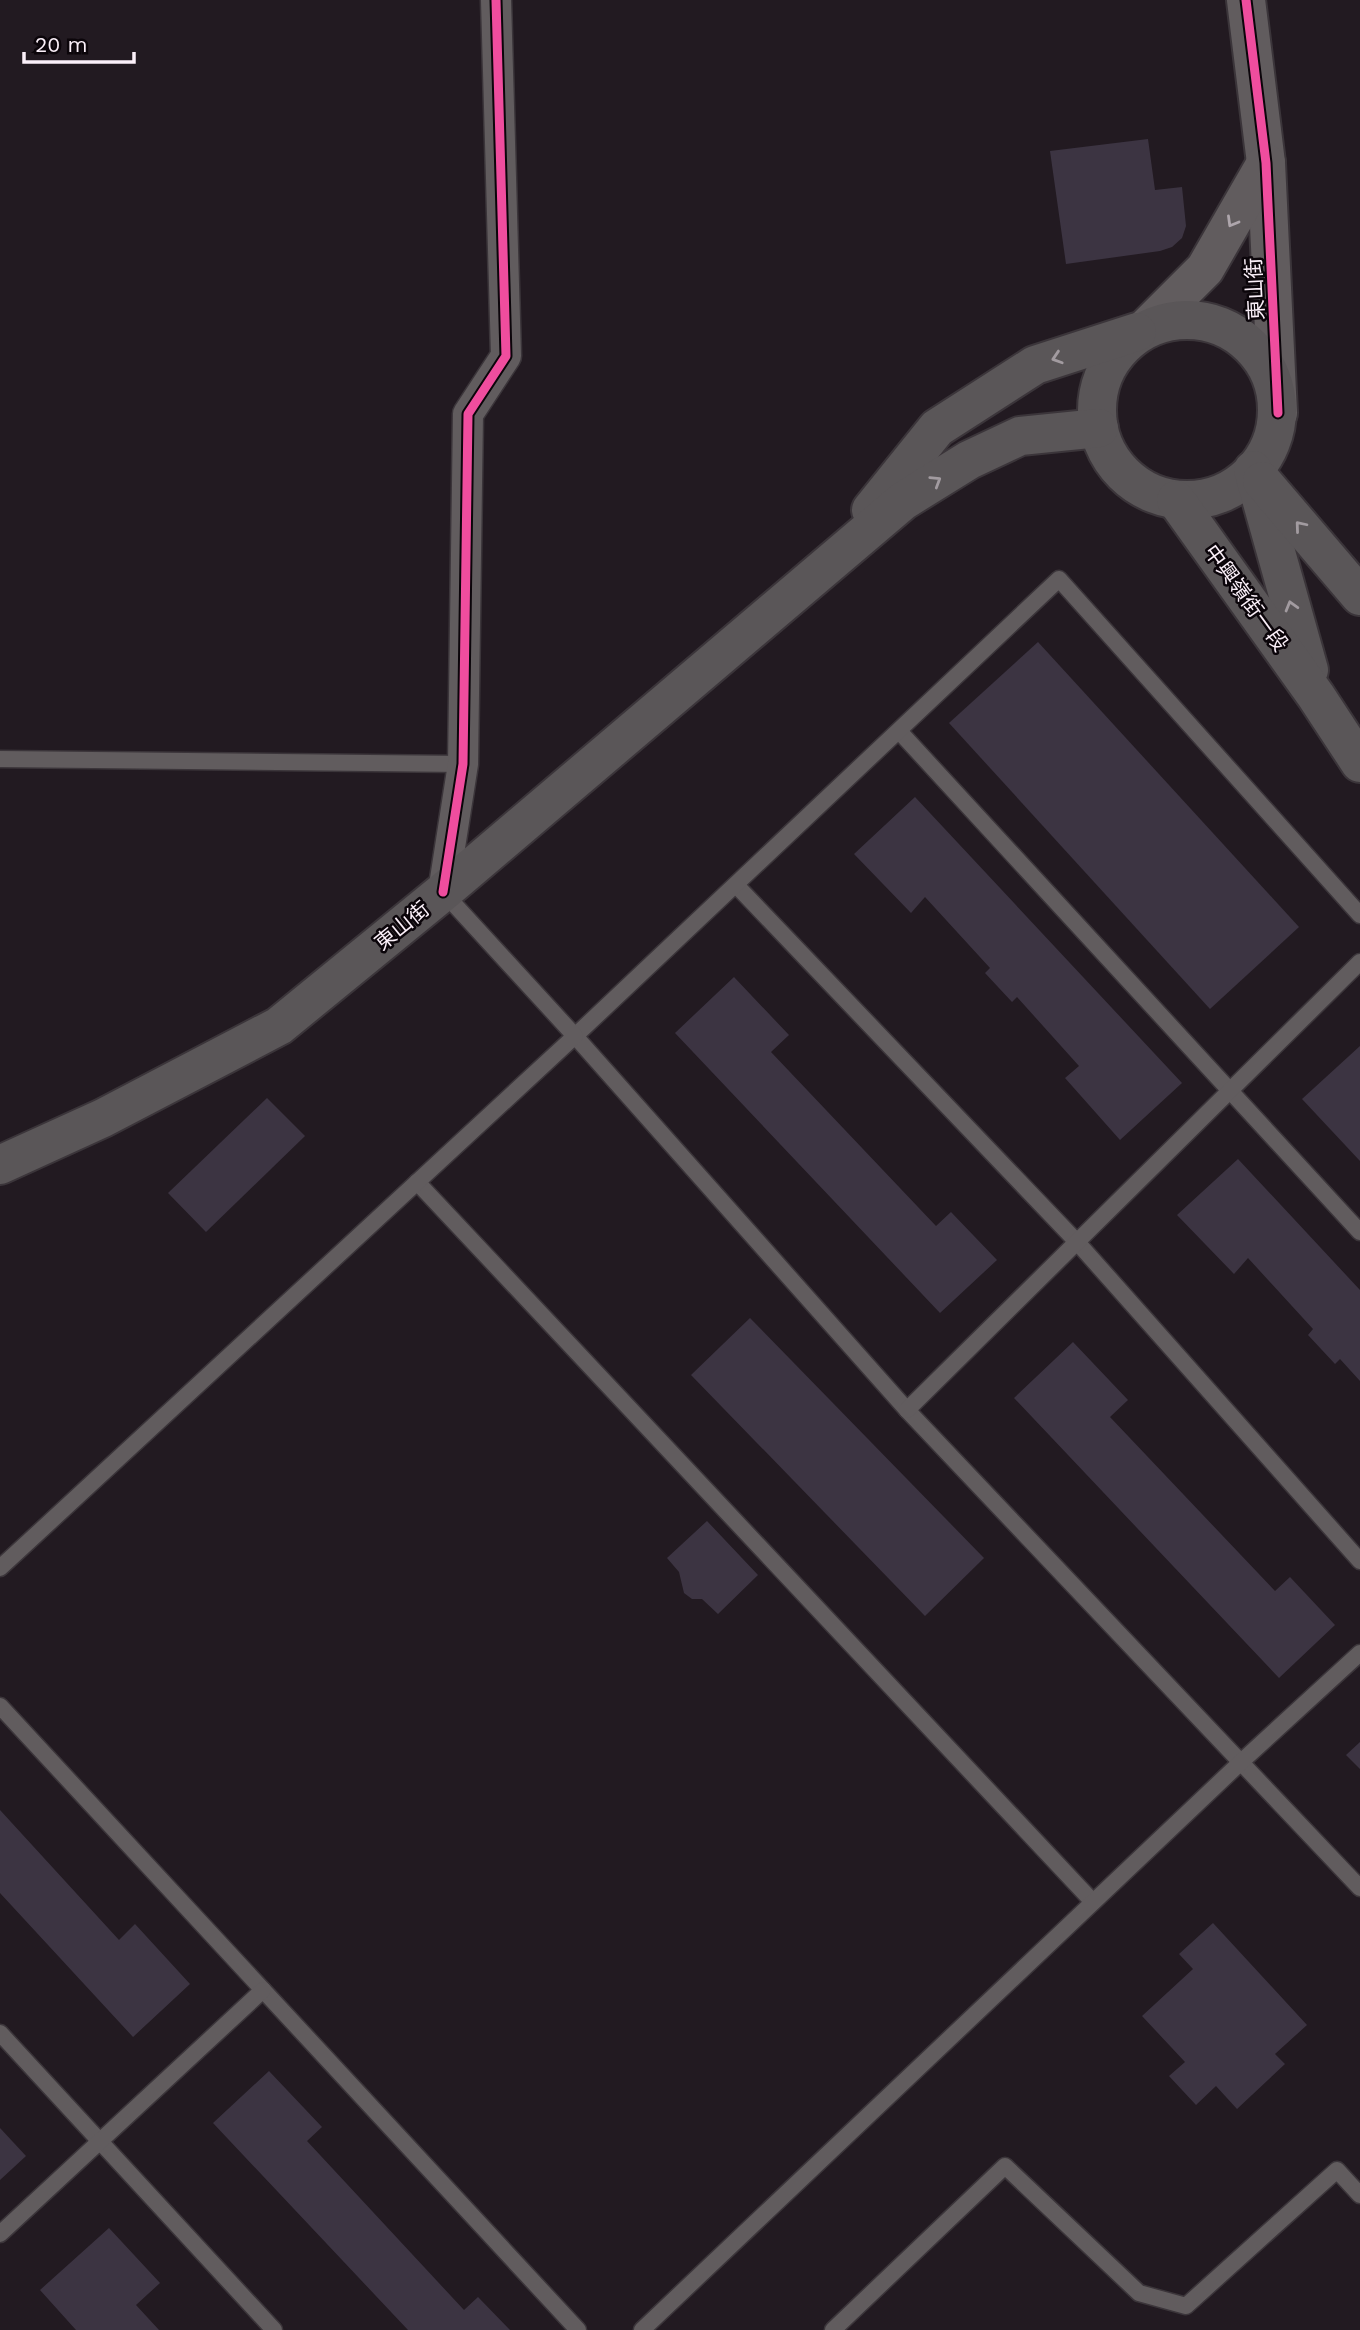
<svg xmlns="http://www.w3.org/2000/svg" width="1360" height="2330" font-family="'Work Sans','Noto Sans TC',sans-serif">
	<rect width="100%" height="100%" fill="#221a21"/>
	<!-- building -->
	<g fill="#3c3442">
		<path d="M1148,139L1155,190L1182,187L1186,226L1182,238L1172,247L1160,251L1066,264L1050,151Z"/>
		<path d="M1038,642L1299,927L1210,1009L949,723Z"/>
		<path d="M915,797L1182,1083L1120,1140L1065,1078L1079,1066L1017,997L1012,1002L985,973L990,968L925,897L911,913L854,854Z"/>
		<path d="M734,977L789,1035L771,1052L936,1226L951,1212L997,1260L940,1313L675,1033Z"/>
		<path d="M1360,1046V1161L1302,1099Z"/>
		<path d="M267,1098L305,1136L206,1232L168,1193Z"/>
		<path d="M1238,1159L1360,1290V1381L1340,1359L1335,1364L1308,1335L1313,1329L1248,1258L1234,1274L1177,1215Z"/>
		<path d="M750,1318L984,1558L925,1616L691,1375Z"/>
		<path d="M1073,1342L1128,1400L1110,1417L1275,1591L1290,1577L1335,1625L1279,1678L1014,1398Z"/>
		<path d="M707,1521L758,1575L718,1614L702,1599H692L684,1593L679,1572L667,1558Z"/>
		<path d="M1360,1742V1769L1346,1755Z"/>
		<path d="M0,1810L119,1940L135,1924L190,1984L133,2037L0,1893Z"/>
		<path d="M1213,1923L1307,2025L1275,2054L1285,2064L1237,2109L1216,2086L1196,2105L1169,2076L1185,2062L1142,2016L1193,1969L1179,1954Z"/>
		<path d="M269,2071L322,2127L307,2141L464,2310L478,2297L510,2330H408L213,2123Z"/>
		<path d="M0,2128L26,2156L0,2180Z"/>
		<path d="M109,2228L160,2283L136,2305L159,2330H76L40,2290Z"/>
	</g>
	<g fill="none" stroke-linecap="round" stroke-linejoin="round">
		<!-- service casing -->
		<g stroke="#3b353a" stroke-width="19">
			<g id="service">
				<path d="M899,731L1360,1232"/>
				<path d="M0,759L463,764"/>
				<path d="M736,885L1077,1242L1360,1561"/>
				<path d="M1360,915L1059,579L575,1036L907,1410L1360,1888"/>
				<path d="M417,1182L1093,1902"/>
				<path d="M907,1410L1360,962"/>
				<path d="M0,1568L575,1036L443,892"/>
				<path d="M0,1706L578,2330"/>
				<path d="M0,2033L274,2330"/>
				<path d="M0,2234L263,1990"/>
				<path d="M642,2330L1241,1762L1360,1653"/>
				<path d="M833,2330L1005,2166L1139,2293L1186,2306L1337,2170L1360,2195"/>
			</g>
		</g>
		<!-- minor casing -->
		<g stroke="#3b353a" stroke-width="33">
			<path id="minor" d="M443,892L463,764L468,414L506,356L496,0"/>
		</g>
		<!-- tertiary casing -->
		<g stroke="#3b353a" stroke-width="42">
			<g id="tertiary">
				<path d="M1246,0L1266,163L1278,413"/>
				<path d="M1145,329L1205,269L1266,163"/>
			</g>
		</g>
		<!-- secondary casing -->
		<g stroke="#3b353a" stroke-width="42">
			<g id="secondary">
				<circle cx="1187" cy="410" r="90"/>
				<path d="M1253,470L1309,670"/>
				<path d="M1262,481L1360,596"/>
				<path d="M1176,500L1316,696L1360,763"/>
				<path d="M871,510L937,428L1035,365L1137,332"/>
				<path d="M0,1165L103,1118L279,1026L443,892L903,501L969,460L1020,436L1099,428"/>
			</g>
		</g>
		<!-- service -->
		<use href="#service" stroke="#615c5e" stroke-width="16"/>
		<!-- minor -->
		<use href="#minor" stroke="#615c5e" stroke-width="30"/>
		<!-- tertiary -->
		<use href="#tertiary" stroke="#615c5e" stroke-width="38"/>
		<!-- secondary -->
		<use href="#secondary" stroke="#5a5658" stroke-width="38"/>
		<!-- cycleway casing -->
		<g stroke="#0b050a" stroke-width="13">
			<g id="cycleway">
				<path d="M1246,0L1266,163L1278,413"/>
				<path d="M443,892L463,764L468,414L506,356L496,0"/>
			</g>
		</g>
		<!-- cycleway -->
		<use href="#cycleway" stroke="#ef4d9e" stroke-width="9"/>
	</g>
	<!-- one-way arrows -->
	<defs><path id="oneway-chevron" d="M-2-3.5L2.5 0L-2 3.5" fill="none" stroke-width="1.6" stroke-linecap="round" stroke-linejoin="round" transform="scale(1.75)"/></defs>
	<use stroke="#aea6ac" href="#oneway-chevron" transform="translate(1232 222) rotate(120)"/>
	<g stroke="#a29ba0">
		<use href="#oneway-chevron" transform="translate(1057 358) rotate(162)"/>
		<use href="#oneway-chevron" transform="translate(936 481) rotate(-32)"/>
		<use href="#oneway-chevron" transform="translate(1300 526) rotate(-130)"/>
		<use href="#oneway-chevron" transform="translate(1291 606) rotate(-106)"/>
	</g>
	<g text-anchor="middle" stroke-width="5" stroke-linejoin="round" paint-order="stroke">
		<!-- street labels -->
		<g font-size="21" fill="#fbf0f9" stroke="#0b050a">
			<text transform="translate(1255 289) rotate(-93)" y="7">東山街</text>
			<text transform="translate(1246 598) rotate(54)" y="7">中興嶺街一段</text>
			<text transform="translate(402 926) rotate(-39)" y="7">東山街</text>
		</g>
	</g>
	<!-- scale -->
	<path d="M24 52v10h110v-10" fill="none" stroke="#fbf0f9" stroke-width="3.5"/>
	<text x="35" y="52" font-size="21" fill="#fbf0f9" stroke="#0b050a" stroke-width="5" paint-order="stroke">20 m</text>
</svg>
